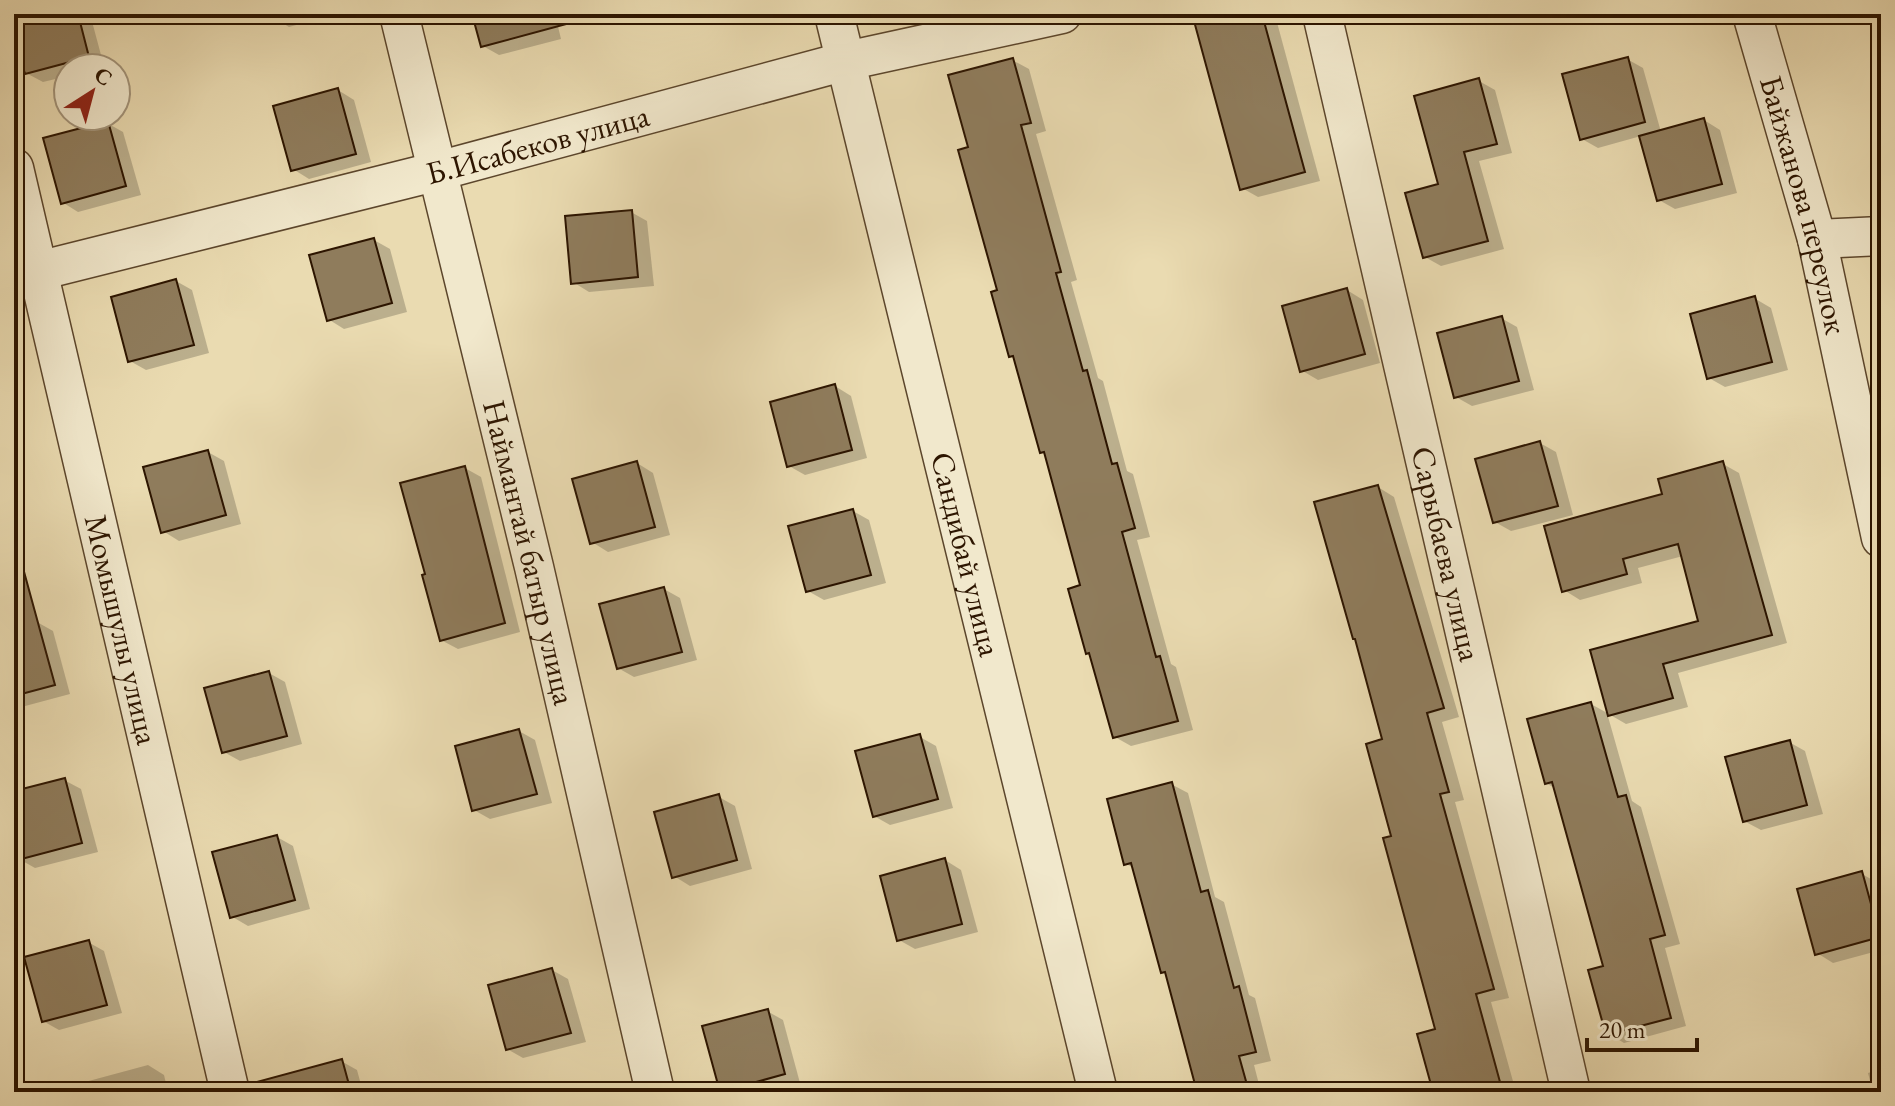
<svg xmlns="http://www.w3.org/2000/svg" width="1895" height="1106" font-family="'EB Garamond',serif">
	<rect width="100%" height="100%" fill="#eadbb1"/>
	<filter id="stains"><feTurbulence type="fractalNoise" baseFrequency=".0025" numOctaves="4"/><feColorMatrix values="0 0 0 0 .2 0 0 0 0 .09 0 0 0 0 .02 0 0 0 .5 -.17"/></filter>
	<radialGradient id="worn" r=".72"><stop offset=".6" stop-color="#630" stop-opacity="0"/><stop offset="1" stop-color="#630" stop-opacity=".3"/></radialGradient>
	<!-- shadow -->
	<g fill="#0003">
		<path d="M14,14H90L104,66L68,68V76L43,82L26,73L14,28Z"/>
		<path d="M272,14H283V17L296,14H336L289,27L273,17Z"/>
		<path d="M474,14H555L561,39L499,55L483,46Z"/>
		<path d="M1228,14L1275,15L1320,181L1258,197L1242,188Z"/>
		<path d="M1627,59L1643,68L1661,132L1704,120L1720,130L1737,193L1675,209L1659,200L1641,136L1598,148L1582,139Z"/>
		<path d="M1012,60L1029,69L1046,131L1036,134L1077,280L1071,282L1098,378L1103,381L1127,471L1133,474L1150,537L1137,540L1171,664L1176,667L1193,730L1131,746L1115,737L1092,655L1088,653L1083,587L1047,455L1041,452L1016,359L1011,356L970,149Z"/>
		<path d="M1479,81L1495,90L1512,153L1479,161L1504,249L1441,266L1425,257L1441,185Z"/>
		<path d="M338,90L354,100L371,162L309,179L293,169Z"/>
		<path d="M107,123L123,132L141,195L78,212L62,202Z"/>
		<path d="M631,212L647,221L654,286L589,292L573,282Z"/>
		<path d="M374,240L390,249L407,312L344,329L328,319Z"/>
		<path d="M176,281L192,290L209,353L146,370L130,361Z"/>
		<path d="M1347,290L1363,300L1380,363L1318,380L1301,370Z"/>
		<path d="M1754,298L1771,308L1788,370L1725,387L1709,378Z"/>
		<path d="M1501,318L1517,327L1534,390L1472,406L1456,397Z"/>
		<path d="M835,386L851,396L867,458L805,475L789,466Z"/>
		<path d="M1540,443L1556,452L1573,515L1511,531L1495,522Z"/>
		<path d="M208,452L224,461L241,524L179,541L163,531Z"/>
		<path d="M14,458L22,488L14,491Z"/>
		<path d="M637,463L653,473L670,535L608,552L592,542Z"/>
		<path d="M1723,464L1739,473L1787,643L1678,673L1688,707L1626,724L1607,713L1632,801L1641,807L1680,944L1665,948L1686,1026L1624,1043L1608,1033L1605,967L1556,789L1546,783L1591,704L1609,714L1701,622L1683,556L1638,568L1642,583L1580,600L1564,590L1665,495Z"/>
		<path d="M465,468L481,477L520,632L458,649L441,640Z"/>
		<path d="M1378,487L1394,497L1459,717L1442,722L1464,800L1455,802L1509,998L1491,1002L1516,1092H1435L1438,1031L1393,837L1385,740Z"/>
		<path d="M853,511L869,520L886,583L824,600L808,591Z"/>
		<path d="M664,589L680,598L697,660L634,677L618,668Z"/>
		<path d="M37,622L53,631L70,694L14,709V628Z"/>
		<path d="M269,673L285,682L302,744L240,761L224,752Z"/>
		<path d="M519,731L535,740L552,803L490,819L474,810Z"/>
		<path d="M920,737L936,746L953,808L890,825L874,816Z"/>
		<path d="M1789,742L1805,751L1823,814L1761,830L1744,821Z"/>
		<path d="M64,780L81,789L98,852L35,868L19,859L14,841V793Z"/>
		<path d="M1171,784L1188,793L1215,897L1224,902L1249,995L1255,998L1271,1061L1254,1065L1261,1092H1199L1168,975L1162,972L1134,868L1126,864Z"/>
		<path d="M719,797L735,806L752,869L690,886L674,876Z"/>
		<path d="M277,837L293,846L310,909L248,926L231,916Z"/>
		<path d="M945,860L961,870L978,932L915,949L899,940Z"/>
		<path d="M1862,874L1878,883L1881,894V950L1833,963L1817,953Z"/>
		<path d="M88,942L104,951L122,1013L59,1030L43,1021Z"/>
		<path d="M552,970L568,979L586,1042L523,1058L507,1049Z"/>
		<path d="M767,1011L783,1020L800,1083L767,1092H724L722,1091Z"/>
		<path d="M341,1061L357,1070L363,1092H283Z"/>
		<path d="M148,1065L164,1075L168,1092H88L85,1082Z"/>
		<path d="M1881,1069V1092H1873L1868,1073Z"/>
		<path d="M989,1084L1003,1092H958Z"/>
	</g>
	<!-- building -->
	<g fill="#8f7c5c" stroke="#2d1500" stroke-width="2">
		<path d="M14,14H78L89,57L25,74L14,36Z"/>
		<path d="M472,14H569L570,23L481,47Z"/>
		<path d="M1220,14H1262L1305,172L1240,190L1194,21Z"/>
		<path d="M1628,57L1645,122L1580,140L1562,74Z"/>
		<path d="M1013,58L1031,123L1021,125L1061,272L1056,273L1083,371L1087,370L1112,464L1117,463L1135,528L1122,532L1156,657L1160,656L1178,721L1113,738L1089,653L1086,654L1068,589L1080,585L1044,452L1040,453L1013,356L1009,357L991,292L997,290L958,150L968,147L948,75Z"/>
		<path d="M1479,78L1497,144L1464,152L1488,241L1423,258L1405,193L1438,184L1414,96Z"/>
		<path d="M338,88L356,154L291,171L273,106Z"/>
		<path d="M1704,118L1722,184L1657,201L1639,136Z"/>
		<path d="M108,121L126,186L61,204L43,138Z"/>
		<path d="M632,210L638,277L571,284L565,216Z"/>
		<path d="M374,238L392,303L327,321L309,255Z"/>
		<path d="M176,279L194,345L128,362L111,297Z"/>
		<path d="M1347,288L1365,354L1300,372L1282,306Z"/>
		<path d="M1755,296L1772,362L1707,379L1690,314Z"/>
		<path d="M1502,316L1519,381L1454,398L1437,333Z"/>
		<path d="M835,384L852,450L787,467L770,402Z"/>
		<path d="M1540,441L1558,506L1493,523L1475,459Z"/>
		<path d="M208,450L226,515L161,533L143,467Z"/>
		<path d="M637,461L655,527L590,544L572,479Z"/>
		<path d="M1723,461L1772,635L1663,664L1673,698L1608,716L1590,650L1698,621L1678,544L1623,559L1627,574L1562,592L1544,526L1662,494L1658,479Z"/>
		<path d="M465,466L505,623L440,641L422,575L425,574L400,483Z"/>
		<path d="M1378,485L1444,708L1427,713L1449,792L1440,794L1494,989L1476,994L1500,1082L1462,1092H1433L1417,1034L1435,1029L1383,838L1391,836L1366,744L1382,739L1355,639H1353L1314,502Z"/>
		<path d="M853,509L871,575L806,592L788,526Z"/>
		<path d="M23,568L55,685L14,696V569Z"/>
		<path d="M664,587L682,652L617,669L599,604Z"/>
		<path d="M269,671L287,736L222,753L204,688Z"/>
		<path d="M1591,702L1618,797L1626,795L1665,935L1650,939L1671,1018L1606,1035L1588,970L1603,966L1552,782L1545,784L1527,719Z"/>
		<path d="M519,729L537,794L472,811L455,746Z"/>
		<path d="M920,734L938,799L873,817L855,751Z"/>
		<path d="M1790,740L1807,805L1743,822L1725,757Z"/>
		<path d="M65,778L82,843L14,861V791Z"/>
		<path d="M1172,782L1201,892L1208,890L1234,988L1239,986L1256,1052L1239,1056L1249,1092H1197L1165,972L1161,973L1131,863L1124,865L1107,799Z"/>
		<path d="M719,794L737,860L672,878L654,812Z"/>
		<path d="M277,835L295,900L230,918L212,852Z"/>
		<path d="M945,858L962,924L897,941L880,876Z"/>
		<path d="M1862,871L1880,937L1815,955L1797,889Z"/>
		<path d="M89,940L107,1005L42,1022L24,957Z"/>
		<path d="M552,968L571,1033L506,1050L488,985Z"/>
		<path d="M768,1009L785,1074L720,1092L702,1026Z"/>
		<path d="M342,1059L351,1092H254L253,1083Z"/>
	</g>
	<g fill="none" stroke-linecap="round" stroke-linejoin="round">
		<!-- minor casing -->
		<g stroke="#5c462c" stroke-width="41">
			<g id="minor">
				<path id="s1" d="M399,14L534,567L655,1092"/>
				<path id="s2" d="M834,14L1098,1092"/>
				<path id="s3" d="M1322,14L1571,1092"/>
				<path id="s4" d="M1752,14L1817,239L1881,538"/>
				<path id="s5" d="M14,168L230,1092"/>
				<path d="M1817,239L1881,236"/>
				<path id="s6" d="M14,277L438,171L846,61L1062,14"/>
			</g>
		</g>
		<!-- minor -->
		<use href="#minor" stroke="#f1e8cc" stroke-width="38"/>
	</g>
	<g text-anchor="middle" stroke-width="7" stroke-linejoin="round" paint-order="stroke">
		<!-- street labels -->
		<g font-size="32" fill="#2d1500" stroke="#f1e8cc">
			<text dy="11" stroke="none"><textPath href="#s6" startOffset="540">Б.Исабеков улица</textPath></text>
			<text dy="11" stroke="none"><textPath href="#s4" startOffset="198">Байжанова переулок</textPath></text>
			<text dy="11" stroke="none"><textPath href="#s1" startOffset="554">Наймантай батыр улица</textPath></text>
			<text dy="11" stroke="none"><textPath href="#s2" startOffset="556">Сандибай улица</textPath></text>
			<text dy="11" stroke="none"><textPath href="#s3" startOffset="554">Сарыбаева улица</textPath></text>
			<text dy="11" stroke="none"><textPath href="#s5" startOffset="474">Момышулы улица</textPath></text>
		</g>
	</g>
	<!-- margin -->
	<rect width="1895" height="1106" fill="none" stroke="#eadbb1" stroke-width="48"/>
	<rect x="16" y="16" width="1863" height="1074" fill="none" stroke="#2d1500" stroke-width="4"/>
	<rect x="24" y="24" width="1847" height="1058" fill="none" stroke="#2d1500" stroke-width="2"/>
	<!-- north arrow -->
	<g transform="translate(92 92) rotate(36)"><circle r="38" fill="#f1e8cc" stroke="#a3947a" stroke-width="2"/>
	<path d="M0-6L14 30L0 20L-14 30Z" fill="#8f2418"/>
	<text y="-12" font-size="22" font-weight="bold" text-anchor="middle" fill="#2d1500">С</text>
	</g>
	<!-- scale -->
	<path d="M1587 1038v12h110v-12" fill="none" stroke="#2d1500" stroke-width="4"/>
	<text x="1599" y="1038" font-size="24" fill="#2d1500" stroke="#f1e8cc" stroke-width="6" paint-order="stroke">20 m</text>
	<rect width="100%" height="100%" filter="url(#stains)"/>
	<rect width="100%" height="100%" fill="url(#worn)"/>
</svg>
